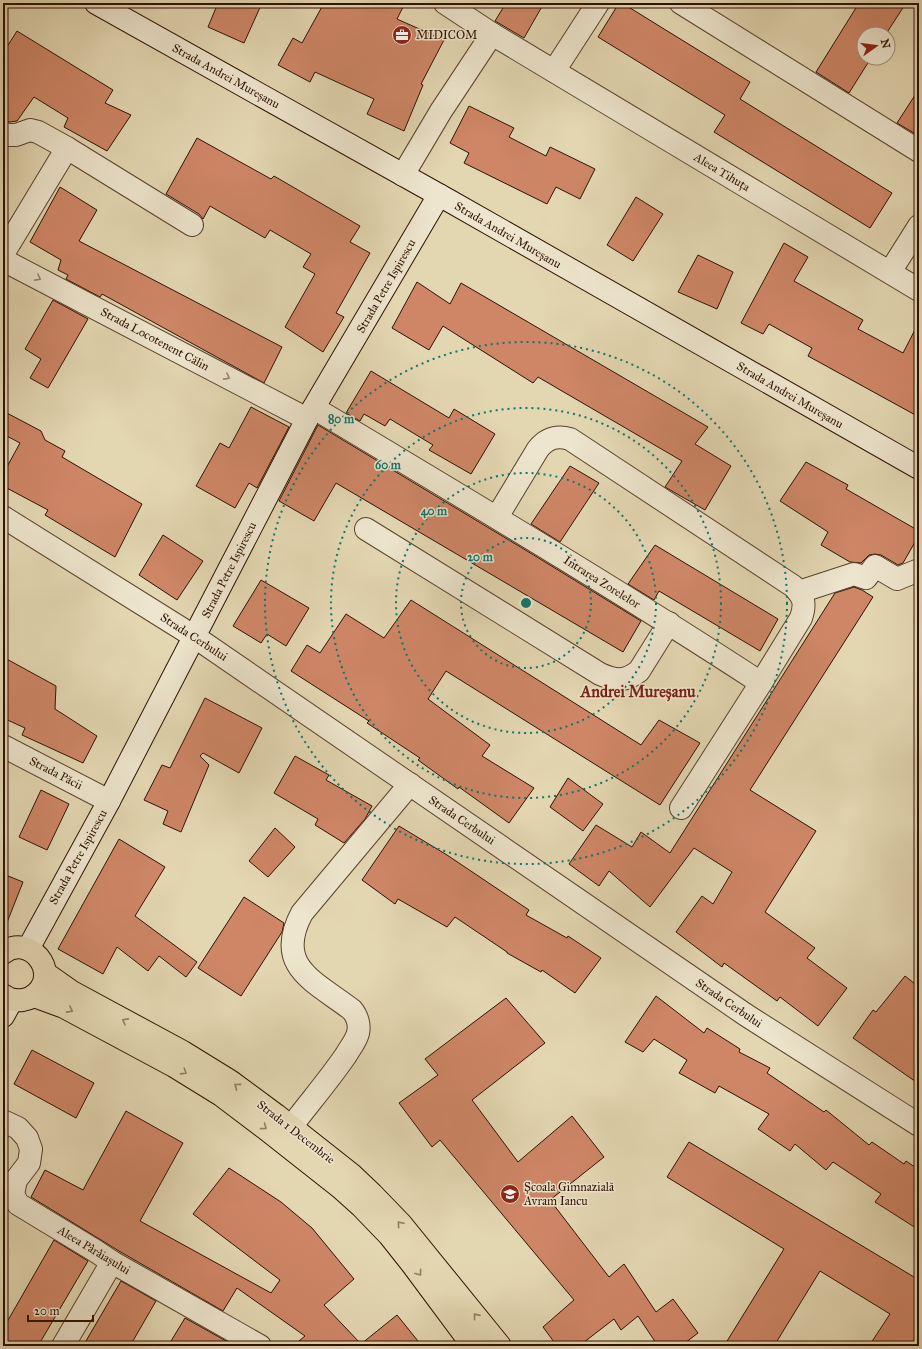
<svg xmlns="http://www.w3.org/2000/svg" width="922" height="1349" font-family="'IM FELL Great Primer',serif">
	<rect width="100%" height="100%" fill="#e3d7b2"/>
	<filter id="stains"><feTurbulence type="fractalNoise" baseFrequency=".005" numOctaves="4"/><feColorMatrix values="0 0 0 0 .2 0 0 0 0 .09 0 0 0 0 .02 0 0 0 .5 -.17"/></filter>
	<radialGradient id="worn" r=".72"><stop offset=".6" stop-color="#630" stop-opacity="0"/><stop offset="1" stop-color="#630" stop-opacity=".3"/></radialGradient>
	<!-- building -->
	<g fill="#ce8667" stroke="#2e1100">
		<path d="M218,3H262L244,43L208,27Z"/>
		<path d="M324,3H405L397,19L444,40L421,84L423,85L404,131L367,114L374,99L315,72L310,82L278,65L293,38L302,43Z"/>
		<path d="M506,3H544L524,38L495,21Z"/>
		<path d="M619,3H622L750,82L740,99L892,193L870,228L714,132L725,115L598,37Z"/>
		<path d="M859,3H906L886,34H864V58H871L849,93L816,72Z"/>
		<path d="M17,31L113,90L105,103L131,115L107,151L64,127L68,118L34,97L17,121L10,122L3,121V53Z"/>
		<path d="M919,89V136L897,123Z"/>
		<path d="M469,106L514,128L509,137L546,156L550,147L595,169L580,199L556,187L547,204L464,163L469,153L450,143Z"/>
		<path d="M197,138L271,179L274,176L360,226L350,242L370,253L336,313L344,317L323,352L285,327L315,274L303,267L311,254L270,230L265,238L210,206L203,219L199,214L166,194Z"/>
		<path d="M60,187L97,210L79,241L282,347L264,383L102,294L100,297L66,279L68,275L58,270L61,260L30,242Z"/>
		<path d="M636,197L663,214L633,261L607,245Z"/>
		<path d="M784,243L808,257L794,281L863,320L858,329L903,353L919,322V417L808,356L812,348L769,324L763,334L741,323Z"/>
		<path d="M698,255L733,272L717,309L678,292Z"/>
		<path d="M417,282L450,304L461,283L708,427L695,444L731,466L705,510L665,487L682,461L538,377L533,383L443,326L429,350L392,328Z"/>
		<path d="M53,300L88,319L48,388L30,378L41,359L25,349Z"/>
		<path d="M371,371L449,418L454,409L495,434L471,474L429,450L433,445L390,419L385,426L364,414L360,421L346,413Z"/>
		<path d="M251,407L289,427L257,488L249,483L235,508L196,486L220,443L229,448Z"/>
		<path d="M3,411L41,431L45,440L65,451L62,457L142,504L115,557L45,515L48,510L3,486V474L20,443L3,434Z"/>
		<path d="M318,425L532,554L641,621L623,652L336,483L314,521L279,501Z"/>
		<path d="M806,462L848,485L846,489L919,531V535L903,563L898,565L881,555L875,554L869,555L861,563L850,562L821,545L828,532L780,501Z"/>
		<path d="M570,466L599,483L560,542L531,524Z"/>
		<path d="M163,535L203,561L177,600L139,575Z"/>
		<path d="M655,545L778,619L760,651L659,591L654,600L628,584Z"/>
		<path d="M261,580L309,608L286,646L267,634L261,643L233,626Z"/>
		<path d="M854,587L862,590L873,597L750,790L816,831L765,912L815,948L807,958L847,988L818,1026L780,997L777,1001L724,963L722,967L676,932L702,896L713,904L732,872L694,848L650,907L609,871L599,886L569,864L596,825L632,847L641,832L670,853L835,593Z"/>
		<path d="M411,600L641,745L659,720L700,743L660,805L446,671L428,699L490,745L482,756L534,788L509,823L459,787L458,789L418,760L420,758L367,723L369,721L291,671L307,645L320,653L346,614L384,638Z"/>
		<path d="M3,657L56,686L55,709L97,736L83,763L22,735L25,728L3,718Z"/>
		<path d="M205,698L262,728L239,773L203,753L200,756L209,765L181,832L163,824L168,811L144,800L162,765L170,768Z"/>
		<path d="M295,756L329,775L326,780L372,806L365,819L344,843L315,825L318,819L274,793Z"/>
		<path d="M568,778L603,804L583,831L550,807Z"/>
		<path d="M41,790L69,804L47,850L19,837Z"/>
		<path d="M399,826L447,855L529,910L526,915L567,938L568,936L601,958L575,993L542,970L541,972L507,953V952L455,917L447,927L398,899L395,904L362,880Z"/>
		<path d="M275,828L295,847L268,877L249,861Z"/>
		<path d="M119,839L165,867L135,916L197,962L186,977L159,956L148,971L117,947L103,974L58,949Z"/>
		<path d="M3,874L23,882L4,930H3Z"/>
		<path d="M244,897L284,923L282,932L241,996L198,968Z"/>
		<path d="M905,976L919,987V1084L853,1038L873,1010L876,1012Z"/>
		<path d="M656,996L704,1033L707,1028L740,1049L739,1052L770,1068L767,1073L824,1112L826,1110L869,1145L872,1142L904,1164L906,1161L919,1170V1230L875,1202L881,1194L833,1162L826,1170L795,1144L790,1151L758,1129L769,1114L719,1086L715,1093L679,1073L687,1060L654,1039L643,1052L625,1042Z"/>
		<path d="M506,998L545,1043L472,1100L518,1162L572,1116L604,1157L550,1200L609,1277L624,1264L656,1312L673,1299L698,1333L681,1346H658L638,1316L621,1330L614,1319L579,1346H557L543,1327L574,1300L440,1140L432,1147L399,1103L438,1075L425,1059Z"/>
		<path d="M32,1050L94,1083L76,1118L14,1084Z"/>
		<path d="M126,1111L183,1143L140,1221L271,1293L280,1280L193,1214L229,1168L281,1202L312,1228L354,1279L324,1305L361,1344L397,1315L422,1346H293L305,1336L237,1288L223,1311L119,1251L31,1197L45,1170L83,1190Z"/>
		<path d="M689,1142L919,1280V1337L913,1346H869L890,1314L820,1271L774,1346H724L784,1249L667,1177Z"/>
		<path d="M54,1240L88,1261L38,1346H3V1329Z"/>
		<path d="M121,1281L156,1301L130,1346H83Z"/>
		<path d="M185,1318L235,1346H168Z"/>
	</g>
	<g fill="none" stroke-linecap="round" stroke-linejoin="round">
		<!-- street casing -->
		<g stroke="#5b422c" stroke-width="24">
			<g id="street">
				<path d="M445,3L492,34L919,290"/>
				<path d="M681,3L919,151"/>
				<path d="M554,71L598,3"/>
				<path d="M3,133L8,135H16L30,130L38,132L67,148L3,254"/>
				<path d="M67,148L192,225"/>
				<path d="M403,175L441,111L492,34"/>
				<path d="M3,260L307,419"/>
				<path d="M890,272L919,226"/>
				<path d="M314,408C464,498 614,587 761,683L681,808"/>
				<path d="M3,517L195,637L746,1015L919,1125"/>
				<path d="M497,517L538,449C547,438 556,435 570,439L793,586C804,597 806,603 801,618L761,683"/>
				<path d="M366,529L600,674C616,681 625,682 639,671L669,623"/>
				<path d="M799,592L854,574L866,578L875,566L897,579L919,570"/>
				<path d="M3,746L109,801"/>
				<path d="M3,1121L18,1128L27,1138L31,1149L29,1163L16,1180L13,1194L18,1204L94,1250L112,1262L260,1346"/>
				<path d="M291,1127C309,1103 329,1080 346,1055C350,1048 356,1041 358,1033C360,1025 357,1016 352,1010C316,982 273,967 302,913L410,784"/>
				<path d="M63,1346L112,1262"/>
			</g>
		</g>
		<!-- secondary casing -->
		<g stroke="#2e1100" stroke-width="24">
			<g id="secondary">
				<path d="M96,3L448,200L919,468"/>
				<path d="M28,949L109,801L307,419L439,195"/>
				<path d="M3,1016L12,1000"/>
			</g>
		</g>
		<!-- primary casing -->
		<g stroke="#2e1100" stroke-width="24">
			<g id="primary">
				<path d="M3,953C29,933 60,971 37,993C33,997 29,999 23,1000C16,1001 9,1000 3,995"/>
				<path d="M45,973L72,992L183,1052L230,1081L276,1115L352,1175L372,1194L401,1224L500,1346"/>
				<path d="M34,996L64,1007L174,1066L221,1095L266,1129L341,1188L361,1206L389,1235L412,1264L473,1346"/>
			</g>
		</g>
		<!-- street -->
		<use href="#street" stroke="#ede5cd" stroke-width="22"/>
		<!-- secondary -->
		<use href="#secondary" stroke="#ede5cd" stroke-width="22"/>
		<!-- primary -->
		<use href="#primary" stroke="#e3d7b2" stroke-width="22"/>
	</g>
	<!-- one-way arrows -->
	<defs><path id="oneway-chevron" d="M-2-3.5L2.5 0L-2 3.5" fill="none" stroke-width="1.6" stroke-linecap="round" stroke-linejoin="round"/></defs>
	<g stroke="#978671">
		<use href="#oneway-chevron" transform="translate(38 278) rotate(28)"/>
		<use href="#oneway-chevron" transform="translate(227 377) rotate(28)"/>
	</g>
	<g stroke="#927e62">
		<use href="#oneway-chevron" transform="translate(70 1010) rotate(28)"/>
		<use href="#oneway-chevron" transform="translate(125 1021) rotate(-152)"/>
		<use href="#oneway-chevron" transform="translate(184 1072) rotate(32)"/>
		<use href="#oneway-chevron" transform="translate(237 1086) rotate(-144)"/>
		<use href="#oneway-chevron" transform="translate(264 1127) rotate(37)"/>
		<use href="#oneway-chevron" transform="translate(400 1224) rotate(-131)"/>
		<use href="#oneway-chevron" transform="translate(419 1273) rotate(54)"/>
		<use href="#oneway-chevron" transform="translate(476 1316) rotate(-129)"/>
	</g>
	<!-- distance rings -->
	<g fill="none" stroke="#0f766e" stroke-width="2" stroke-dasharray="2 4">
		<circle cx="526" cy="603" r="65"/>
		<circle cx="526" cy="603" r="130"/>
		<circle cx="526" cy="603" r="195"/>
		<circle cx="526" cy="603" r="261"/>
	</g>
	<!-- icons -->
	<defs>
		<g id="office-disc" transform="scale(1)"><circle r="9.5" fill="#8f2418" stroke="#ede5cd"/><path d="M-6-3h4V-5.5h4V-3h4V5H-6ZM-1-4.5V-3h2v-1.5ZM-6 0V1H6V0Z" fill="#fff"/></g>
		<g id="school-disc" transform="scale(1)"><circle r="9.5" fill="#8f2418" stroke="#ede5cd"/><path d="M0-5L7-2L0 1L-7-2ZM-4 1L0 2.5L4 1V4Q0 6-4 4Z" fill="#fff"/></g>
	</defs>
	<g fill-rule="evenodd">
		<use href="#office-disc" x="402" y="35"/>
		<use href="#school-disc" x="510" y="1194"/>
	</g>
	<g text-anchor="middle" stroke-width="3" stroke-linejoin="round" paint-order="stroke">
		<!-- poi labels -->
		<g font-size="12" fill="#2e1100" stroke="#ede5cd" text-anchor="start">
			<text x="416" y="39">MIDICOM</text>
			<text x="524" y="1191">Școala Gimnazială<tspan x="524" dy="14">Avram Iancu</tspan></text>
		</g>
		<!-- street labels -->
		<g font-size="12" fill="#2e1100" stroke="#ede5cd">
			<text transform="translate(226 76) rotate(29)" y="4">Strada Andrei Mureșanu</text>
			<text transform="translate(722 172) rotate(31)" y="4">Aleea Tihuța</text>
			<text transform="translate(508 235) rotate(30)" y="4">Strada Andrei Mureșanu</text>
			<text transform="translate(386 286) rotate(-60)" y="4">Strada Petre Ispirescu</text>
			<text transform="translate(155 339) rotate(28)" y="4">Strada Locotenent Călin</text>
			<text transform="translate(790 395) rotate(30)" y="4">Strada Andrei Mureșanu</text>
			<text transform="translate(229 570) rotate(-63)" y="4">Strada Petre Ispirescu</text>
			<text transform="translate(602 582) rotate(32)" y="4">Intrarea Zorelelor</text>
			<text transform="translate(194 637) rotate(33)" y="4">Strada Cerbului</text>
			<text transform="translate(56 773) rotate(27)" y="4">Strada Păcii</text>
			<text transform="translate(462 820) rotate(34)" y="4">Strada Cerbului</text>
			<text transform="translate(78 857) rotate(-61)" y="4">Strada Petre Ispirescu</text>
			<text transform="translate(729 1003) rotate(34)" y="4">Strada Cerbului</text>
			<text transform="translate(296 1132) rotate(38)" y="4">Strada 1 Decembrie</text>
			<text transform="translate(94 1250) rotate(31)" y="4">Aleea Pârâiașului</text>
		</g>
		<!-- district labels -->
		<g font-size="16" font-weight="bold" fill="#7a1f14" stroke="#ede5cd">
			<text x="638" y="697">Andrei Mureșanu</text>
		</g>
	</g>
	<circle cx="526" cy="603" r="6" fill="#0f766e" stroke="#ede5cd" stroke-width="2"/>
	<g font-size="12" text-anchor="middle" font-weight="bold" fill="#0f766e" stroke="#ede5cd" stroke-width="3" stroke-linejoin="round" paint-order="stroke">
		<text x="341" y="423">80 m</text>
		<text x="388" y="469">60 m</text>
		<text x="434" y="515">40 m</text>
		<text x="480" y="561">20 m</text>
	</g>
	<!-- margin -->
	<rect width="922" height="1349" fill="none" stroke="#e3d7b2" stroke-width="16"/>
	<rect x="4" y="4" width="914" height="1341" fill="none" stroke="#2e1100" stroke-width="2"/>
	<rect x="8" y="8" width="906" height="1333" fill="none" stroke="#2e1100"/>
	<!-- north arrow -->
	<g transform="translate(876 46) rotate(76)"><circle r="19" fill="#ede5cd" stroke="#a1907b"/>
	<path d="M0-3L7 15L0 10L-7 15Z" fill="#8f2418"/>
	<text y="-6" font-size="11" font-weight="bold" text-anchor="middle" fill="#2e1100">N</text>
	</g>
	<!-- scale -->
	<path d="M28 1315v6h65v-6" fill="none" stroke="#2e1100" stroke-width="2"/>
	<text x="34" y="1315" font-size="12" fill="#2e1100" stroke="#ede5cd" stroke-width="3" paint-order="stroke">20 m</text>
	<rect width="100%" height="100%" filter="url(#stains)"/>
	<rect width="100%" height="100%" fill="url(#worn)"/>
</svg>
